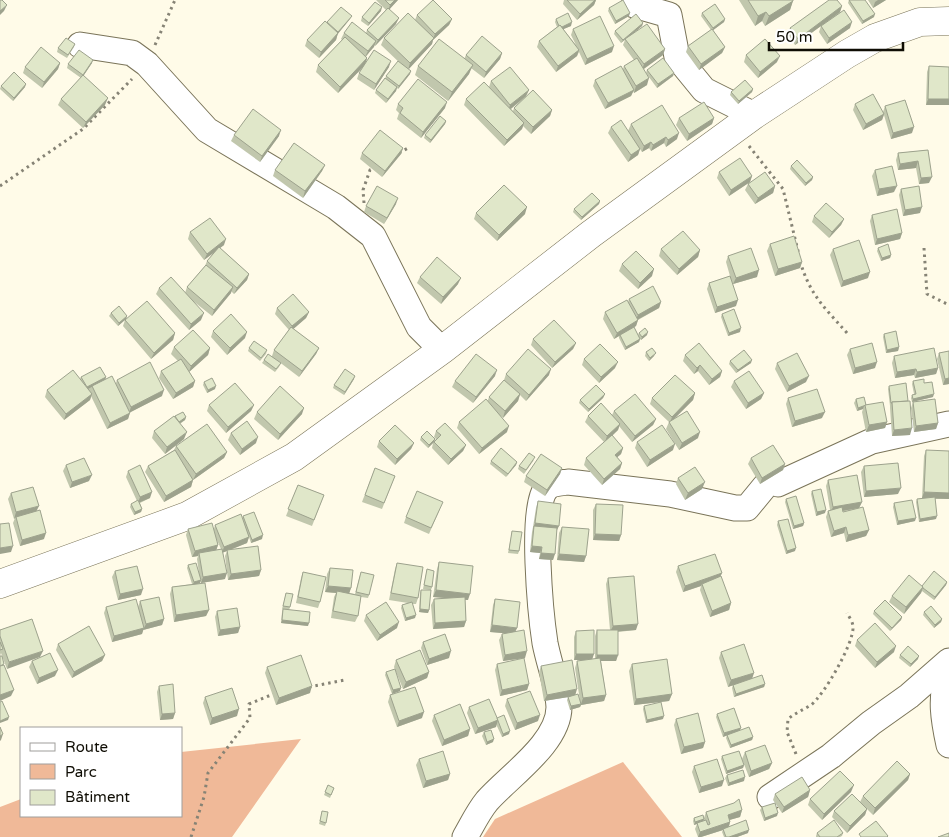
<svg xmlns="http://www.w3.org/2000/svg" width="949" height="837" font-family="'Varela Round',sans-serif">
	<rect width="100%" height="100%" fill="#fffbe8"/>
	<!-- green -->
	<g fill="#f0b998">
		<path d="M301,739L232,837H0V807L21,799V816H181V752Z"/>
		<path d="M623,762L682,837H483L495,819Z"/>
	</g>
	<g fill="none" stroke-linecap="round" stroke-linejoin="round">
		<!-- minor casing -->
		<g stroke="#7a7459" stroke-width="27">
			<g id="minor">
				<path d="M634,5L669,15L677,57L704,90L754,115"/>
				<path d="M80,45L132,53L147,64L207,130L336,207L373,236L419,327L442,350"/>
				<path d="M949,673C939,696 944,722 949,745"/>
				<path d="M770,797L831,756L871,723L909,696L949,661"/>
				<path d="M465,837C472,825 478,812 487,801C509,776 559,743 559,707C558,686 549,664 545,643C541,617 530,507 546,489C551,483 561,483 568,482L670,494L735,508H747L770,480L778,484L872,441L949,424"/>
			</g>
		</g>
		<!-- major casing -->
		<g stroke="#7a7459" stroke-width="29">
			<path id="major" d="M0,584L187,516L294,457L442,350L591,234L754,115L847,54L875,38L920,22L949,21"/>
		</g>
		<!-- path -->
		<g stroke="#868375" stroke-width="3" stroke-dasharray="2.5 4" stroke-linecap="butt">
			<path d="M155,45L175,0"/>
			<path d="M749,146L783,189L799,255"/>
			<path d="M399,153L408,148"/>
			<path d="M0,186L83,129L132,79"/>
			<path d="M364,203L363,190L370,170L375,168"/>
			<path d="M924,248L927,294L949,305"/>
			<path d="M800,261C810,295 824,307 847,333"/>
			<path d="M309,687L345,680"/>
			<path d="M796,754L787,732L788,719C795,713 803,710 811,705C824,695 854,643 853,627C853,622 849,617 847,613"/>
			<path d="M191,837L204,797L208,773L250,718L249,704L276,693"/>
		</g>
		<!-- minor -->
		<use href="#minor" stroke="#fff" stroke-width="25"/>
		<!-- major -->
		<use href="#major" stroke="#fff" stroke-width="28"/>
	</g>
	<!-- wall -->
	<g fill="#c1c7ad" fill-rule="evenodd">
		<path d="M376,0H398L389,9L396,24L375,46L374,45L366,57L367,58L366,63L389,67L374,90L357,79L359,73L363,67L338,93L316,72L318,65L342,40L341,39L344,33H366L367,30L386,10Z"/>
		<path d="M564,0H596L594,5L577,20L563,4Z"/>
		<path d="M739,0H793L790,10L765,26L762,21L755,26Z"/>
		<path d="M849,0L874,17L862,24L848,3Z"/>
		<path d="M868,0H886L873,8Z"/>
		<path d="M842,6L840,12L850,28L827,44L819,32L821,26L795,45L788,34L790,28Z"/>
		<path d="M609,8L629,16L615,24L608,11Z"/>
		<path d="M381,11L368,26L361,21L362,17Z"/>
		<path d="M702,13L725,19L724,22L713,30L725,47L722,53L699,70L686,52L688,46L711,30L701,16Z"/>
		<path d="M417,15L452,19L449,25L433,40L432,44L408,69L410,74L398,89L397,88L396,91L386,103L375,93L376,90L385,79L386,76L402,65L381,45L384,38L415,20Z"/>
		<path d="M350,19L338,33L336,40L319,58L305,46L307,40L327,23Z"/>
		<path d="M556,19L571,26L563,29L576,45L571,35L573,29L612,52L585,65L579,52L577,56L556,72L537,47L539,41L557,27L555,22Z"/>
		<path d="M643,23L642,26L633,33L665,49L663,55L644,69L647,85L634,93L633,91L631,96L605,109L593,86L595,80L623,69L624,66L634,60L623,45L625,40L621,43L614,34L615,31Z"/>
		<path d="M75,44L74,47L67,58L57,52L58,48Z"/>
		<path d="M502,53L500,59L484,78L471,68L469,74L448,101L415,75L418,66L464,59L466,55Z"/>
		<path d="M746,55L777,62L758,78L744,62Z"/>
		<path d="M60,63L58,69L42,88L23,73L25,67Z"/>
		<path d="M92,63L83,76L105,105L83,128L58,105L61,99L81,78L67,68L68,64Z"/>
		<path d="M929,66L949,67V105H926L927,72Z"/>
		<path d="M647,70L674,73L673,76L657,88L646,73Z"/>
		<path d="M491,81L529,90L526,96L552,110L550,116L531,134L523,126L522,129L504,146L464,105L466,99L489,87ZM526,97L514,108L513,111L511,109Z"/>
		<path d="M1,86L25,87L13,101L0,89Z"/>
		<path d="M753,89L752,92L738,104L730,95L731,92Z"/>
		<path d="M398,104L445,108L421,138L397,119L399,113L396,110Z"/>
		<path d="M855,104L883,112L885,106L912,133L891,139L884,115L882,120L863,130L853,110Z"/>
		<path d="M679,118H714L712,124L687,141L676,125Z"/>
		<path d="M446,121L445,124L430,143L424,138L425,135Z"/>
		<path d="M631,124L677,139L666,147L664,143L651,151L649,148L642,152L640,149L638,155L628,162L608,133L611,127L628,131Z"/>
		<path d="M234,135L279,136L260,162L231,141Z"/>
		<path d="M403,148L401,154L382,177L360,159L362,153Z"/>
		<path d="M928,150L929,183L919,184L916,168L898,170L896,160L898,153Z"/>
		<path d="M325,165L322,171L303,198L273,176L275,170Z"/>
		<path d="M791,166L813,177L812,180L805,186L790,169Z"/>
		<path d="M875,170L894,192L877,196L872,176Z"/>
		<path d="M719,172L752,176L750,182L775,186L773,193L755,204L745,190L748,184L750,182L729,196L717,178Z"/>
		<path d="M901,189L920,213L903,216L899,195Z"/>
		<path d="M600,201L599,204L581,220L573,212L574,209Z"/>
		<path d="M396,204L384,224L364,212L366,206Z"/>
		<path d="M476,213L525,214L497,241L474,219Z"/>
		<path d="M872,215L902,233L900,239L875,245L870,221Z"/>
		<path d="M814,216L844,219L841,225L829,238L812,222Z"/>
		<path d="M190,232L224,245L220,248L249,274L247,280L234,294L231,291V293L212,316L188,297L201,320L189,330L156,294L159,288L185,293L187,287L205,266L207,261L215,252L204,260L188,239Z"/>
		<path d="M770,244L802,262L800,268L775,276L767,251Z"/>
		<path d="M878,248L891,255L890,258L881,261L877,251Z"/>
		<path d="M661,249L700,250L698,257L677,275L659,256Z"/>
		<path d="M833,249L868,278L841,287L830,255Z"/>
		<path d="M728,256L757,277L733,284L736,306L715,313L707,289L709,283L730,276L726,262Z"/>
		<path d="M622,264L652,276L638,289L619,271Z"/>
		<path d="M420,277L458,284L441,304L417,283Z"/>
		<path d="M629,299L661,302L659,308L638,320L636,326L634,327L638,335L639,333L647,335L641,340L640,339L639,342L625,350L619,338V336L614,339L603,319L605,312L628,302Z"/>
		<path d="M277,308L309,312L306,318L293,329L319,348L316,354L299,377L278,361L281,363L279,367L275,372L262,363L264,360L272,356L274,350L289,330L275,314Z"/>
		<path d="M111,313L127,316L126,319L175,333L173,340L151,359L123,326L125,320L118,326L109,316Z"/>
		<path d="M722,314L740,332L728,336L721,317Z"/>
		<path d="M213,331L245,338L227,355L211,337Z"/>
		<path d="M884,334L899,347L898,351L886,353L883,337Z"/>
		<path d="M533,339L576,343L573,349L552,368L531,345Z"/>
		<path d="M174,347L210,348L208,355L189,372L195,381L193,387L173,399L159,378L161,371L178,361L171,354Z"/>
		<path d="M249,348L267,350L266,354L260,361L248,351Z"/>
		<path d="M850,349L875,368L853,374L847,355Z"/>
		<path d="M949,351V384L943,385L937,359L939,353Z"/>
		<path d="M646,352L654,356L649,361L645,356Z"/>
		<path d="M685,355L722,371L720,377L709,385L698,371L694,374L683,361Z"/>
		<path d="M894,356L938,368L936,374L915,378L914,375L895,378L892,363Z"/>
		<path d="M584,359L615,368L599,383L582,365Z"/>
		<path d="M730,361L751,363L736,373L729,364Z"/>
		<path d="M777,363L806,382L787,392L775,369Z"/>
		<path d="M506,374L549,375L526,401L520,395L518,401L503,418L501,416L507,432L479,454L457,428L459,422L488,400L489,397L504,380Z"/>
		<path d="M495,376L473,403L452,387L455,381Z"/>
		<path d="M81,377H106L105,380L116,383L117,380L162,396L130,412L128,419L107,429L91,396L90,400L64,420L45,397L47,390L80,379Z"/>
		<path d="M354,379L344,395L333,388L334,385Z"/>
		<path d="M734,381L764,393L761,399L746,409L731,387Z"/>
		<path d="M913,381L924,383L933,397L912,402L911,398L912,395L914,394L912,384Z"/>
		<path d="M204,382L215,389L207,393L203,385Z"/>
		<path d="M889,386L910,435L892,436L890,408V406L888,389Z"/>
		<path d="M695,393L693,400L674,419L698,438L679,450L666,429L669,422L650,404L652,398Z"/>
		<path d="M605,394L603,398L588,412L579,403L580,400Z"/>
		<path d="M788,398L822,418L792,427L786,404Z"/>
		<path d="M856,399L866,405L887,422L885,428L866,432L862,412L863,409L857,411L854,403Z"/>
		<path d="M913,402L938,423L936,429L914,432L911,408Z"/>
		<path d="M209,405H254L251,411L226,433L207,411Z"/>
		<path d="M614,411L656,419L653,425L632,442L619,426L618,430L612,436L623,448L621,454L617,457L622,463L620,469L602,485L584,465L586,458L604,442L585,422L588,416L612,415Z"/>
		<path d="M257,412L302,414L278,440L254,419Z"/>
		<path d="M175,416L186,417L185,420L180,424L184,439L165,454L152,438L154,431Z"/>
		<path d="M436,431L466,445L463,451L448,465L432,448L433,443L428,448L420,440L421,437L435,439L434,441L436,439L434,437Z"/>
		<path d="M231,433L256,443L240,455L228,440Z"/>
		<path d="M379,441L414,443L411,449L395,465L377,447Z"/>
		<path d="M637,442L673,450L647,467L635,448Z"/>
		<path d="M176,446L227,452L224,458L193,480L188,473L193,480L191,487L164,502L145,472L148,466L174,450Z"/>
		<path d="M926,450L949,499H935L936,519L919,522L916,502L917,499L922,498L924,456Z"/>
		<path d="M751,458L785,464L783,470L760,484L748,464Z"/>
		<path d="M534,460L524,474L518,469L519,466Z"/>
		<path d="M491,461L517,462L516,465L506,477L490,464Z"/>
		<path d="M66,465L89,481L70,488L63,471Z"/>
		<path d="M864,466L898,494L864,497L861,472Z"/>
		<path d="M375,468L395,476L382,509L362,502Z"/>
		<path d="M562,468L560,474L545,496L524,482L526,476Z"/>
		<path d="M128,471L150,498L140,503L142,509L141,512L134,515L130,507L131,504L137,501L126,477Z"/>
		<path d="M678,478L702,489L685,500L676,484Z"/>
		<path d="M828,480L862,502L859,508L869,530L866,536L846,542L844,533L831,537L826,517L828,511L830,510L826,486ZM858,508L843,512V511H845Z"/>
		<path d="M298,485L324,495L312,526L286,516Z"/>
		<path d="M812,491L825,513L816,516L811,494Z"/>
		<path d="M11,493L37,511L44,539L20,546L13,523L15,518L14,519L8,499Z"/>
		<path d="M786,499L804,523L803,526L793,529L785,502Z"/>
		<path d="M538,501L557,529L553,560L539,559L540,553L530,552L532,532L533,527L536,508Z"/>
		<path d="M894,503L915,521L897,525L893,507Z"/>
		<path d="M596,504L621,535L619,541L593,540V510Z"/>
		<path d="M440,509L429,534L404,523L406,517Z"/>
		<path d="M243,516L262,539L251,543L249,537L247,543L230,550L261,570L259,576L228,580L225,556L227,551L223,552L225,579L201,583V581L200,583L209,610L206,616L174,622L170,594L172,587L192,584L187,568L188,565L199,573L197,559L198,556L192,557L186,535L188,529H214L215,525L242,519ZM217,540L221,549L216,550L218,545Z"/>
		<path d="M778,521L795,551L786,554L777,525Z"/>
		<path d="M562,527L586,556L584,562L557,560L559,533Z"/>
		<path d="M512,531L519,551L518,554L508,553Z"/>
		<path d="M439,562L468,600H465L466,621L464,627L433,629L431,605L434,599L446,598L433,597L437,569Z"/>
		<path d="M397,563L418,598L416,604H412L415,618L405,621L401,608L402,605L408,603L389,600L395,569Z"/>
		<path d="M678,566L722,573L720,577L731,603L729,610L710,617L700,590L701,586L683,592L676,572Z"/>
		<path d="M330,568L351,588L349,593L355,594L360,575L369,595L368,598L361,597L358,616L355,622L331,618L334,597L336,593L325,592L327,574Z"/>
		<path d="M427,569L432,587L431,590L423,589Z"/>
		<path d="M115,571L141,595L118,600L112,577Z"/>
		<path d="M303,572L320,602L318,608L296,603L301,578Z"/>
		<path d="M608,578L636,630L618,632V655L616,661H601L606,695L604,701L581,705L580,707L570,710L567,700L568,697L544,701L539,672L541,666L575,695L580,701L575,668L577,661L586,660H574V637L576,631L592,659H595V636L597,630H610L606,584Z"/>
		<path d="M947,582L946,585L934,600L922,591L921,593L904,614L889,602L892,596L922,586Z"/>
		<path d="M421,590L429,610L428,613L419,612L420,593Z"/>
		<path d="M286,593L290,607L289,610L308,626L281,623L282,612L283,609H282Z"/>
		<path d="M495,599L517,628L515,632L525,658L503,661L499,640L502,634L505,633L490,632L493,605Z"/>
		<path d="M140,601L164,619L162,625L143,630V629L142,634L112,642L104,613L106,607H138Z"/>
		<path d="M217,611L240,627L238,633L218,636L215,617Z"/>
		<path d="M874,611L902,617L901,620L890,631L873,614Z"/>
		<path d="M924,612L942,619L941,622L934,628L923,615Z"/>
		<path d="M366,615L397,628L377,641L364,621Z"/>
		<path d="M32,619L7,669L1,653L0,656V630Z"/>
		<path d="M857,640L894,652L875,668L855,646Z"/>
		<path d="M423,642L449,658L427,665L421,648Z"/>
		<path d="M58,644L105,655L102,661L72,678L56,650Z"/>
		<path d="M721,652L752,679L765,684L764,687L734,697L732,688L733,685L728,687L719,658Z"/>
		<path d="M900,655L918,659L910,667L899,658Z"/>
		<path d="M396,660L429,672L427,678L403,689L394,667Z"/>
		<path d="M32,661L55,676L37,684L29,667Z"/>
		<path d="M497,664L529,684L527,690L500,696L495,670Z"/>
		<path d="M632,664L672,694L669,701L634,705L629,671Z"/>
		<path d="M267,667L310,693L276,705L265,673Z"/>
		<path d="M386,672L400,691L392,694L385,675Z"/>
		<path d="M159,686L175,713L173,719L160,720L157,692Z"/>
		<path d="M390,695L422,718L397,727L388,702Z"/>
		<path d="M205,697L237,716L210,725L203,703Z"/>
		<path d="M507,699L538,721L515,730L505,706Z"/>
		<path d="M644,706L663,719L646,723L643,709Z"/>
		<path d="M469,707L497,718L509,734L502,737L496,724V727L475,734L467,713Z"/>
		<path d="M717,714L741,728L740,731L753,737L752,740L730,748L726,738L727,735L723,737L716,717Z"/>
		<path d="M434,715L470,729L468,736L442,746L432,721Z"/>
		<path d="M676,719L705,742L703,748L681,754L674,725Z"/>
		<path d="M484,732L493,742L486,745L482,736Z"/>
		<path d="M745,752L772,763L769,769L749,777L742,759Z"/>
		<path d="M722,756L744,765L743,768L726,774L721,759Z"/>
		<path d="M419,759L450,774L448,780L423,788L416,765Z"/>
		<path d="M694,766L722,786L699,793L692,772Z"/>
		<path d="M910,774L908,780L873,815L860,802L863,796Z"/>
		<path d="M727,775L744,781L728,786L725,778Z"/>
		<path d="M328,785L334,788L330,798L324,795Z"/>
		<path d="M810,790L808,797L782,813L773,800L775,794Z"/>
		<path d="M851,792L822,820L808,805L810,799Z"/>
		<path d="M762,807L777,816L764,821L760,810Z"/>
		<path d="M867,809L865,815L847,833L832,817L834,811Z"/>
		<path d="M742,810L740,817L729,820L730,822L729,827L748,833L737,837H724L722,832L723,830L701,837H698L695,829L697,824L694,825L693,821L694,818H704L706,812Z"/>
		<path d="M322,811L326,823L325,826L319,824Z"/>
		<path d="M817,833H843L842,836L840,837H816V836Z"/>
	</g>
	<!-- shaded-wall -->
	<g fill="#9da28d">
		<path d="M395,0H398L388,11L390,5Z"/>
		<path d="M595,0H596L594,5L577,20L580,14Z"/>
		<path d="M878,0H886L873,8L875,2Z"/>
		<path d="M793,1L790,10L765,26L769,16Z"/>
		<path d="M7,5L4,11L0,15V11Z"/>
		<path d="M842,6L840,12L795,45L798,39Z"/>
		<path d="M382,7L381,11L368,26L369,23Z"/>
		<path d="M766,12L762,21L755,26L758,16Z"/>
		<path d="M630,13L629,16L615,24L616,21Z"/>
		<path d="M875,14L874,17L862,24L863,21Z"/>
		<path d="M352,16L350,19L337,35L338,32Z"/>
		<path d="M399,18L396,24L375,46L378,40Z"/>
		<path d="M452,19L449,25L433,40L432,44L408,70L410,63L433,39L435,34Z"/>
		<path d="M725,19L724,22L712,31L713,28Z"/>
		<path d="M572,22L571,26L559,31L560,28Z"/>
		<path d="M852,22L850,28L827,44L829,38Z"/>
		<path d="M643,23L642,26L626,40L625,39L621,43L623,40Z"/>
		<path d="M338,33L336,40L319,58L321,52Z"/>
		<path d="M376,41L374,47L365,57L368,51Z"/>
		<path d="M614,46L612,52L585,65L587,59Z"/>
		<path d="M725,47L722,53L699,70L701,64Z"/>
		<path d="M665,49L663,55L642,70L644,64Z"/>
		<path d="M579,50L577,56L556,72L558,66Z"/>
		<path d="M502,53L500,59L484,78L486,72Z"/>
		<path d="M780,56L777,62L758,78L760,72Z"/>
		<path d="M367,58L365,65L338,93L340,87Z"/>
		<path d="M93,60L92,63L82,78L83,75Z"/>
		<path d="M391,61L389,67L374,90L376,84Z"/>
		<path d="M60,63L58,69L42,88L44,82Z"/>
		<path d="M473,65L469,74L448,101L452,92Z"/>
		<path d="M411,71L410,74L398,89L399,86Z"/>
		<path d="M674,73L673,76L657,88L658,84Z"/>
		<path d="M649,78L647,85L634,93L636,86Z"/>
		<path d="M26,84L25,87L13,101L14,98Z"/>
		<path d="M397,87L396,91L386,103L388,99Z"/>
		<path d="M753,89L752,92L738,104L739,101Z"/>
		<path d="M529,90L526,96L508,111L510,105Z"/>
		<path d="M634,90L631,96L605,109L608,103Z"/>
		<path d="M108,98L105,105L83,128L86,122Z"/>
		<path d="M928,99H949V105H926Z"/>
		<path d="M447,102L445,108L421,138L423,132Z"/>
		<path d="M552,110L550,116L531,134L533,127Z"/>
		<path d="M884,114L882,120L863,130L866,124Z"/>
		<path d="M714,118L712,124L687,141L689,134Z"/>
		<path d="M446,121L445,124L430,143L431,140Z"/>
		<path d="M524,123L522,129L504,146L507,140Z"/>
		<path d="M914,127L912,133L891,139L893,133Z"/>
		<path d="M281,130L279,136L260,162L262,156Z"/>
		<path d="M679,133L677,139L666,147L668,140Z"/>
		<path d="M666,137L664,143L651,151L653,145Z"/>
		<path d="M651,142L649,148L642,152L644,146Z"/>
		<path d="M403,148L401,154L382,177L385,171Z"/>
		<path d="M640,149L638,155L628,162L631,155Z"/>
		<path d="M918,161L916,168L898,170L900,164Z"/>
		<path d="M325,165L322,171L303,198L305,191Z"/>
		<path d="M752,176L750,182L729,196L731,190Z"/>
		<path d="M813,177L812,180L805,186L806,183Z"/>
		<path d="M932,177L929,183L919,184L921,178Z"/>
		<path d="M775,186L773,193L755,204L758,198Z"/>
		<path d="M897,186L894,192L877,196L879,189Z"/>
		<path d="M398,198L396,204L384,224L387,218Z"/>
		<path d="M600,201L599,204L581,220L582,217Z"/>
		<path d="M527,207L525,214L497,241L499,235Z"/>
		<path d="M922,207L920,213L903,216L905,210Z"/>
		<path d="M844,219L841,225L829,238L832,232Z"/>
		<path d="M902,233L900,239L875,245L877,239Z"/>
		<path d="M226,239L224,245L204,260L207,254Z"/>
		<path d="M700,250L698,257L677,275L679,269Z"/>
		<path d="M891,255L890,258L881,261L882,258Z"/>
		<path d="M802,262L800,268L775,276L778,269Z"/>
		<path d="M654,269L652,276L638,289L640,283Z"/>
		<path d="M759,270L757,277L733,284L736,278Z"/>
		<path d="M870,272L868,278L841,287L843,281Z"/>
		<path d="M249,274L247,280L234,294L237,288Z"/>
		<path d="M461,278L458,284L441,304L443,297Z"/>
		<path d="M233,287L231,293L212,316L214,310Z"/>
		<path d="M738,300L736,306L715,313L717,307Z"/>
		<path d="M661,302L659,308L635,321L638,315Z"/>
		<path d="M309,312L306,318L290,332L292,326Z"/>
		<path d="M204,313L201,320L189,330L191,324Z"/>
		<path d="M127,316L126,319L118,326L119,323Z"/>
		<path d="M638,320L636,326L614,339L617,333Z"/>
		<path d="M741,328L740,332L728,336L729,333Z"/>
		<path d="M247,332L245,338L227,355L230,348Z"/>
		<path d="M648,332L647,335L641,340L642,337Z"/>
		<path d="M175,333L173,340L151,359L154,353Z"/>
		<path d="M640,339L639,342L625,350L626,347Z"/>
		<path d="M576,343L573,349L552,368L555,362Z"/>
		<path d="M899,347L898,351L886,353L887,350Z"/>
		<path d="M210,348L208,355L189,372L191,366Z"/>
		<path d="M319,348L316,354L299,377L302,371Z"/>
		<path d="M656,353L654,356L649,361L650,358Z"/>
		<path d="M752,360L751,363L736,373L738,370Z"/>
		<path d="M618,362L615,368L599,383L601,377Z"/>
		<path d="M877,362L875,368L853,374L855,368Z"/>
		<path d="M700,365L698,371L694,374L697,368Z"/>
		<path d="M938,368L936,374L915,378L917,372Z"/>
		<path d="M551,369L549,375L526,401L529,395Z"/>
		<path d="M916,369L914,375L895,378L897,372Z"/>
		<path d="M497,370L495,376L473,403L476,397Z"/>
		<path d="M722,371L720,377L709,385L712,379Z"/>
		<path d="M355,376L354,379L344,395L345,392Z"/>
		<path d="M809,376L806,382L787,392L789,386Z"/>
		<path d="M106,377L105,380L86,390L87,387Z"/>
		<path d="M949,378V384L943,385L945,379Z"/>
		<path d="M195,381L193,387L173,399L176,393Z"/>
		<path d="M216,386L215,389L207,393L208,390Z"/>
		<path d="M164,390L162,396L129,413L131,407Z"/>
		<path d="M695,393L693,400L670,423L672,417Z"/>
		<path d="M764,393L761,399L746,409L748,403Z"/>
		<path d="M92,394L90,400L64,420L66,414Z"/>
		<path d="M520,394L518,401L503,418L505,411Z"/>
		<path d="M605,394L603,398L588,412L589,409Z"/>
		<path d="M934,394L933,397L912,402L913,399Z"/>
		<path d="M254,405L251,411L226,433L228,427Z"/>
		<path d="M864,406L863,409L857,411L858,408Z"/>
		<path d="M304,408L302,414L278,440L280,434Z"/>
		<path d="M825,412L822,418L792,427L795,421Z"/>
		<path d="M130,413L128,419L107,429L110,423Z"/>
		<path d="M186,417L185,420L177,425L179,422Z"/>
		<path d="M656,419L653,425L632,442L635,436Z"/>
		<path d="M887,422L885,428L866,432L869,425Z"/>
		<path d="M938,423L936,429L914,432L916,426Z"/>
		<path d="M620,424L618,430L605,442L607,436Z"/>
		<path d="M509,426L507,432L479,454L482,448Z"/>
		<path d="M912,428L910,435L892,436L894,430Z"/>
		<path d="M187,432L184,439L165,454L167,447Z"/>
		<path d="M700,432L698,438L679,450L682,443Z"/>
		<path d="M258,437L256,443L240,455L242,449Z"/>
		<path d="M435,439L434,442L428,448L429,445Z"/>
		<path d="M414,443L411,449L395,465L397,459Z"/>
		<path d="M675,444L673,450L647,467L650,460Z"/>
		<path d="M466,445L463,451L448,465L451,459Z"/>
		<path d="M623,448L621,454L613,461L615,455Z"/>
		<path d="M227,452L224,458L193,480L196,474Z"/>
		<path d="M517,462L516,465L506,477L508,474Z"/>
		<path d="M622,463L620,469L602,485L604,479Z"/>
		<path d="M785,464L783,470L760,484L762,478Z"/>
		<path d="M562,468L560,474L545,496L547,490Z"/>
		<path d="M92,475L89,481L70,488L72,482Z"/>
		<path d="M193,480L191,487L164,502L166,496Z"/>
		<path d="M705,482L702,489L685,500L688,493Z"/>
		<path d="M901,488L898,494L864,497L866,491Z"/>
		<path d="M152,492L150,498L138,503L140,497Z"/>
		<path d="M924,492L949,493V499L922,498Z"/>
		<path d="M862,502L859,508L830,513L833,507Z"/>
		<path d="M39,506L36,512L16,517L14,519L16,512Z"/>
		<path d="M142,509L141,512L134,515L135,512Z"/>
		<path d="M826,510L825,513L816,516L817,512Z"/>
		<path d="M937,516L936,519L919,522L920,519Z"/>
		<path d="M916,518L915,521L897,525L898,521Z"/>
		<path d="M535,523L559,526L556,532L533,529Z"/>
		<path d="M804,523L803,526L793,529L794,526Z"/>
		<path d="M846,527L844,533L831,537L834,531Z"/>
		<path d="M869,530L866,536L846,542L848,535Z"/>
		<path d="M46,533L44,539L20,546L22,540Z"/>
		<path d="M595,534L621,535L619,541L593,540Z"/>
		<path d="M263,535L262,539L251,543L252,540Z"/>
		<path d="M249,537L247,543L222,553L224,547Z"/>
		<path d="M218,545L216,551L199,553L198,556L192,557L195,551Z"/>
		<path d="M13,546L11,552L0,554V548Z"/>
		<path d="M532,546L542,547L540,553L530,552Z"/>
		<path d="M796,548L795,551L786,554L787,551Z"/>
		<path d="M541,553L555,554L553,560L539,559Z"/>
		<path d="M559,554L586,556L584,562L557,560Z"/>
		<path d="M261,570L259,576L228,580L231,574Z"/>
		<path d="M227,573L225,579L201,583L203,577Z"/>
		<path d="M722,573L719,579L702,584L701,586L683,592L685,586Z"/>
		<path d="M201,580L200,583L192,586L194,582Z"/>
		<path d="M947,582L946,585L934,600L935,597Z"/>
		<path d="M328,586L351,588L349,594L325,592Z"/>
		<path d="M923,587L921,593L904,614L906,607Z"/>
		<path d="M143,589L141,595L118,600L120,594Z"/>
		<path d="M436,590L470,594L468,600L433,597Z"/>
		<path d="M731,603L729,610L710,617L712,611Z"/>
		<path d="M420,609L429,610L428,613L419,612Z"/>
		<path d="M209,610L206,616L174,622L176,615Z"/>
		<path d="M416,615L415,618L405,621L406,618Z"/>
		<path d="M902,617L901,620L890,631L892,628Z"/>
		<path d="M164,619L162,625L143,630L146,624Z"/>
		<path d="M942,619L941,622L934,628L935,625Z"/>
		<path d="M282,620L309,623L308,626L281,623Z"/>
		<path d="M466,621L464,627L433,629L435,623Z"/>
		<path d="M399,622L397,628L377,641L380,635Z"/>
		<path d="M638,624L636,630L610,632L613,626Z"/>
		<path d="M492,625L517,628L514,634L490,632Z"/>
		<path d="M240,627L238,633L218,636L220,630Z"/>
		<path d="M144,628L142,634L112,642L114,636Z"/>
		<path d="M896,646L894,652L875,668L877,662Z"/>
		<path d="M43,651L40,657L7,669L9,662Z"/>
		<path d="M451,651L449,658L427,665L429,659Z"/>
		<path d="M527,651L525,658L503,661L505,655Z"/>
		<path d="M576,654H594L592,660H574Z"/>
		<path d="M105,655L102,661L72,678L74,672Z"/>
		<path d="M597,655H618L616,661H595Z"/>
		<path d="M919,656L918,659L910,667L911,664Z"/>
		<path d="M58,670L55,676L37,684L39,678Z"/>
		<path d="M429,672L427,678L403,689L406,682Z"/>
		<path d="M754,673L752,679L728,687L731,680Z"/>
		<path d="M529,684L527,690L500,696L502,690Z"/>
		<path d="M765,684L764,687L734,697L736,694Z"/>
		<path d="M312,686L310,693L276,705L279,698Z"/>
		<path d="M401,688L400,691L392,694L393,690Z"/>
		<path d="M577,689L575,696L544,701L547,695Z"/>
		<path d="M14,690L11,696L0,701V695Z"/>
		<path d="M672,694L669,701L634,705L636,699Z"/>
		<path d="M606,695L604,701L581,705L580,707L570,710L571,706L581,704L583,698Z"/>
		<path d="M239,709L237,716L210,725L212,718Z"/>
		<path d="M424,712L422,718L397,727L399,721Z"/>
		<path d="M175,713L173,719L160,720L162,714Z"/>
		<path d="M540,715L538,721L515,730L517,723Z"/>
		<path d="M664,716L663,719L646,723L647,720Z"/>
		<path d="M9,717L8,720L0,723V721Z"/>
		<path d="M498,720L496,727L475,734L478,728Z"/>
		<path d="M741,728L739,731L723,737L724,733Z"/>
		<path d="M470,729L468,736L442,746L444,740Z"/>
		<path d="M510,731L509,734L502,737L503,734Z"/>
		<path d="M3,734L1,740L0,741V736Z"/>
		<path d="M753,737L752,740L730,748L731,745Z"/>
		<path d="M494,739L493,742L486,745L487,742Z"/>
		<path d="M705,742L703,748L681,754L684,747Z"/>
		<path d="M772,763L769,769L749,777L751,771Z"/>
		<path d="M744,765L743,768L726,774L727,771Z"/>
		<path d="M450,774L448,780L423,788L426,781Z"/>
		<path d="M910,774L908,780L873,815L875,808Z"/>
		<path d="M745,777L744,781L728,786L729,783Z"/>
		<path d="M724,780L722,786L699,793L701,787Z"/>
		<path d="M854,785L851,792L822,820L824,814Z"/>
		<path d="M810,790L808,797L782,813L784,807Z"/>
		<path d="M867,809L865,815L847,833L850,826Z"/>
		<path d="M742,810L740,817L726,821L728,815Z"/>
		<path d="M778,813L777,816L764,821L765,818Z"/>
		<path d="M704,819L703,822L694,825L695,822Z"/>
		<path d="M730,822L728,829H723V830L701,837H698L700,832Z"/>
		<path d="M749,830L748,833L737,837H729Z"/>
	</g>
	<!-- building -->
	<g fill="#e0e7c9" stroke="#9da28d">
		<path d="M0,0H2L7,5L0,11Z"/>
		<path d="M385,0H395L390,5Z"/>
		<path d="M433,0L452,19L435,34L417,15Z"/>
		<path d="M567,0H595L580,14Z"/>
		<path d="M623,0L630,13L616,21L609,8Z"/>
		<path d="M748,0H793V1L769,16L766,12L758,16Z"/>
		<path d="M829,0H837L842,6L798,39L790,28Z"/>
		<path d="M849,0H865L875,14L863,21Z"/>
		<path d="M375,2L382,7L369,23L362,17Z"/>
		<path d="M715,4L725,19L713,28L702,13Z"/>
		<path d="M341,7L352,16L338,32L327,22Z"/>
		<path d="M388,8L399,18L378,40L367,30Z"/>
		<path d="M844,10L852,22L829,38L821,26Z"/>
		<path d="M408,13L434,38L410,63L384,38Z"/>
		<path d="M568,13L572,22L562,27L560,25L559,26L556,19Z"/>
		<path d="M636,14L643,23L623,40L615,31Z"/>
		<path d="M600,16L614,46L587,59L573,29Z"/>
		<path d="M325,21L338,33L321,52L307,40Z"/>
		<path d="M352,22L376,41L368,51L344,33Z"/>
		<path d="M647,24L665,49L644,64L625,39Z"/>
		<path d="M560,25L579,50L558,66L539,41Z"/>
		<path d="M712,29L725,47L701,64L688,46Z"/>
		<path d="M482,36L502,53L486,72L466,55Z"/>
		<path d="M345,37L367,58L340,87L318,65Z"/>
		<path d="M66,38L75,44L68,55L58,48Z"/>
		<path d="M439,39L473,65L452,92L418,66Z"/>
		<path d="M765,39L780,56L760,72L746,55Z"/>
		<path d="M41,47L60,63L44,82L25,67Z"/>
		<path d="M79,50L93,60L83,75L68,64Z"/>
		<path d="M374,50L391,61L376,84L359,73Z"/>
		<path d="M637,58L649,78L636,86L624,66Z"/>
		<path d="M663,58L674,73L658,84L647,70Z"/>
		<path d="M398,61L411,71L399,86L386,76Z"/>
		<path d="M621,66L634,90L608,103L595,80Z"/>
		<path d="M929,66L949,67V99H928Z"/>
		<path d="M510,67L529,90L510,105L491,81Z"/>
		<path d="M14,72L26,84L14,98L1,86Z"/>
		<path d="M83,75L108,98L86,122L61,99Z"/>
		<path d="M385,78L397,87L388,99L376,90Z"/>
		<path d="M418,79L447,102L423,132L400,113L403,108L398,104Z"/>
		<path d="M745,80L753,89L739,101L731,92Z"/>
		<path d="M484,82L524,123L507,140L466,99Z"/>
		<path d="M533,90L552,110L533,127L514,108Z"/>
		<path d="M873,94L884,114L866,124L855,104Z"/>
		<path d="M905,100L914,127L893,133L885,106Z"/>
		<path d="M704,102L714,118L689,134L679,118Z"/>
		<path d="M662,105L679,133L668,140L666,137L653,145L651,142L644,146L631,124Z"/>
		<path d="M253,109L281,130L262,156L234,135Z"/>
		<path d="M440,116L446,121L431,140L425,135Z"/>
		<path d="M621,120L640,149L631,155L611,127Z"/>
		<path d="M380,130L403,148L385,171L362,153Z"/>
		<path d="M294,143L325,165L305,191L275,170Z"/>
		<path d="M928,150L932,177L921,178L918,161L900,164L898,153Z"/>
		<path d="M740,158L752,176L731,190L719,172Z"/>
		<path d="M797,160L813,177L806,183L791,166Z"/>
		<path d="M892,166L897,186L879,189L875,170Z"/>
		<path d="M765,172L775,186L758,198L748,184Z"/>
		<path d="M504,185L527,207L499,235L476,213Z"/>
		<path d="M377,186L398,198L387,218L366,206Z"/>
		<path d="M919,186L922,207L905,210L901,189Z"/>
		<path d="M592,193L600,201L582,217L574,209Z"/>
		<path d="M826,203L844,219L832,232L814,216Z"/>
		<path d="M897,209L902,233L877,239L872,215Z"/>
		<path d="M210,218L226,239L207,254L190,232Z"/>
		<path d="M683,231L700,250L679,269L661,249Z"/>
		<path d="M794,236L802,262L778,269L770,244Z"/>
		<path d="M859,240L870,272L843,281L833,249Z"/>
		<path d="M888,244L891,255L882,258L878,248Z"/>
		<path d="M219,247L249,274L237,288L207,261Z"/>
		<path d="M751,248L759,270L736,278L728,256Z"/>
		<path d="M636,251L654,269L640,283L622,264Z"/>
		<path d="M437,257L461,278L443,297L420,277Z"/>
		<path d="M206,265L233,287L214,310L187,287Z"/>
		<path d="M730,276L738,300L717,307L709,283Z"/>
		<path d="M171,277L204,313L191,324L159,288Z"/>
		<path d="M653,286L661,302L638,315L629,299Z"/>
		<path d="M293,294L309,312L292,326L277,308Z"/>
		<path d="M627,300L638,320L617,333L605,312Z"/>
		<path d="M147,301L175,333L154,353L125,320Z"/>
		<path d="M119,306L127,316L119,323L111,313Z"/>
		<path d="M734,309L741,328L729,333L722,314Z"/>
		<path d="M231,314L247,332L230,348L213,331Z"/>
		<path d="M554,320L576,343L555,362L533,339Z"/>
		<path d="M291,327L319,348L302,371L274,350Z"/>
		<path d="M634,327L640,339L626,347L620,335Z"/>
		<path d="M645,328L648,332L642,337L639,333Z"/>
		<path d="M193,330L210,348L191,366L174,347Z"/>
		<path d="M896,331L899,347L887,350L884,334Z"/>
		<path d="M254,341L267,350L261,358L249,348Z"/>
		<path d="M699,343L722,371L712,379L700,365L697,368L685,355Z"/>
		<path d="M872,343L877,362L855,368L850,349Z"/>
		<path d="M600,344L618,362L601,377L584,359Z"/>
		<path d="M652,348L656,353L650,358L646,352Z"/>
		<path d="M934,348L938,368L917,372L916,369L897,372L894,356Z"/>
		<path d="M528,349L551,369L529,395L506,374Z"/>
		<path d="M744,350L752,360L738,370L730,361Z"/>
		<path d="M949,351V378L945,379L939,353Z"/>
		<path d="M797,353L809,376L789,386L777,363Z"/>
		<path d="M268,354L281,363L276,369L264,360Z"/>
		<path d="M476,354L497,370L476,397L455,381Z"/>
		<path d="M181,359L195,381L176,393L161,371Z"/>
		<path d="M150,362L164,390L131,407L117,380Z"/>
		<path d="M100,367L106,377L87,387L81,377Z"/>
		<path d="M345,369L355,376L345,392L334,385Z"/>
		<path d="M73,370L92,394L66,414L47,390Z"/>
		<path d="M749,371L764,393L748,403L734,381Z"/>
		<path d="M675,375L695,393L672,417L652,398Z"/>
		<path d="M112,376L130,413L110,423L92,386Z"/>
		<path d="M212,378L216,386L208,390L204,382Z"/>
		<path d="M924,379V383L932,382L934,394L913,399L912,395L916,394L913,381Z"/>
		<path d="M504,380L520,394L505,411L489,397Z"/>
		<path d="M235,383L254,405L228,427L209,405Z"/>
		<path d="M906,383L908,401L892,402V403H891L889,386Z"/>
		<path d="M596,385L605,394L589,409L580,400Z"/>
		<path d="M280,386L304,408L280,434L257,412Z"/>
		<path d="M817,389L825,412L795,421L788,398Z"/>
		<path d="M635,394L656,419L635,436L614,411Z"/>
		<path d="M864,397L866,405L858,408L856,399Z"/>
		<path d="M486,399L509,426L482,448L459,422Z"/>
		<path d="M935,399L938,423L916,426L913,402Z"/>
		<path d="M910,401L912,428L894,430L892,402Z"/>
		<path d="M883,402L887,422L869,425L865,405Z"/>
		<path d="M601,403L620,424L607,436L588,416Z"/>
		<path d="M687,411L700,432L682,443L669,422Z"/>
		<path d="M183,412L186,417L179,422L175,416Z"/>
		<path d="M174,416L187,432L167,447L154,431Z"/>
		<path d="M247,421L258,437L242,449L231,433Z"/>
		<path d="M445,423L466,445L451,459L434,442L441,435L436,431Z"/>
		<path d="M207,424L227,452L196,474L176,446Z"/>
		<path d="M395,425L414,443L397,459L379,441Z"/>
		<path d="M662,425L675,444L650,460L637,442Z"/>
		<path d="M427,431L435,439L429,445L421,437Z"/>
		<path d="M612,435L623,448L615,455L622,463L604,479L586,458Z"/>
		<path d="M773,445L785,464L762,478L751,458Z"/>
		<path d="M501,448L517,462L508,474L491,461Z"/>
		<path d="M175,450L193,480L166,496L148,466Z"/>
		<path d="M926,450L949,451V493L924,492Z"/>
		<path d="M529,453L535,457L526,470L519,466Z"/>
		<path d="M541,454L562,468L547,490L526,476Z"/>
		<path d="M84,458L92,475L72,482L66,465Z"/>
		<path d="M898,463L901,488L866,491L864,466Z"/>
		<path d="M140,465L152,492L140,497L128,471Z"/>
		<path d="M695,467L705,482L688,493L678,478Z"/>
		<path d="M375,468L395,476L384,503L365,495Z"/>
		<path d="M857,475L862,502L833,507L828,480Z"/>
		<path d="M298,485L324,495L314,520L288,509Z"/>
		<path d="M33,487L39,506L16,512L11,493Z"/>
		<path d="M821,489L826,510L817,512L812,491Z"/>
		<path d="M417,491L443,502L431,528L406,517Z"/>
		<path d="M796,496L804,523L794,526L786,499Z"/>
		<path d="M935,497L937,516L920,519L917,499Z"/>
		<path d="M138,500L142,509L135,512L131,504Z"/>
		<path d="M912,500L916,518L898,521L894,503Z"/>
		<path d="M538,501L561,504L559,526L535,523Z"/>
		<path d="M596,504L623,505L621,535L595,534Z"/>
		<path d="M842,507L843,512L863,507L869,530L848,535L846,527L834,531L828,511Z"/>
		<path d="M40,510L46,533L22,540L16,517Z"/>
		<path d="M254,512L263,535L252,540L243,516Z"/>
		<path d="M241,514L249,537L224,547L215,525Z"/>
		<path d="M788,519L796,548L787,551L778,521Z"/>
		<path d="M9,523L13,546L0,548V524Z"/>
		<path d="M212,523L218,545L195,551L188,529Z"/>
		<path d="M534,526L557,528L555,554L541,553L542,547L532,546Z"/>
		<path d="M562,527L589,529L586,556L559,554Z"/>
		<path d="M512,531L522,532L519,551L509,550Z"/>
		<path d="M258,546L261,570L231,574L227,550Z"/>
		<path d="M222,549L227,573L203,577L199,553Z"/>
		<path d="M715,554L722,573L685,586L678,566Z"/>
		<path d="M439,562L473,566L470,594L436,590Z"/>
		<path d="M196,563L201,580L194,582L188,565Z"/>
		<path d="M397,563L423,567L418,598L391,593Z"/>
		<path d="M137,566L143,589L120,594L115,571Z"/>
		<path d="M330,568L353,570L351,588L328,586Z"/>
		<path d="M427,569L434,571L432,587L424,585Z"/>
		<path d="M934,571L947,582L935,597L923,588L922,586Z"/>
		<path d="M303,572L326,577L320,602L298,597Z"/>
		<path d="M361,572L374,575L369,595L356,592Z"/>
		<path d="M909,575L923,587L906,607L892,596Z"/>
		<path d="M634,576L638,624L613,626L608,578Z"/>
		<path d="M721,576L731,603L712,611L702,584Z"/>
		<path d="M205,583L209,610L176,615L172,587Z"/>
		<path d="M421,590H431L429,610L420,609Z"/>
		<path d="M337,591L361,596L358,616L333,611Z"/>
		<path d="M286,593L293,594L290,607L283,606Z"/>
		<path d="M159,597L164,619L146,624L140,601Z"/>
		<path d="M465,597L466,621L435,623L434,599Z"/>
		<path d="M136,599L144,628L114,636L106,607Z"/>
		<path d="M495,599L520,602L517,628L492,625Z"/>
		<path d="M885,600L902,617L892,628L874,611Z"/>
		<path d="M386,602L399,622L380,635L366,615Z"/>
		<path d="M412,602L416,615L406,618L402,605Z"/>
		<path d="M931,606L942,619L935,625L924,612Z"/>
		<path d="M237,608L240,627L220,630L217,611Z"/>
		<path d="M283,609L310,612L309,623L282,620Z"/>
		<path d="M32,619L43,651L9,662L0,636V630Z"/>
		<path d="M875,623L896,646L877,662L857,640Z"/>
		<path d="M89,626L105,655L74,672L58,644Z"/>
		<path d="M524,630L527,651L505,655L502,634Z"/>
		<path d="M594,630V654H576V631Z"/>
		<rect x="597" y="630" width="21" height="25"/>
		<path d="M445,634L451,651L429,659L423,642Z"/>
		<path d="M0,642L3,649L0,650Z"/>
		<path d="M744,644L754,673L731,680L721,652Z"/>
		<path d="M908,646L919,656L911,664L900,655Z"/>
		<path d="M420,650L429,672L406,682L396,660Z"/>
		<path d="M50,653L58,670L39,678L32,661Z"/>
		<path d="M301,655L312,686L279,698L267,667Z"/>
		<path d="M0,656H2L4,664L0,666Z"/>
		<path d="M524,658L529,684L502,690L497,664Z"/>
		<path d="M600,658L606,695L583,698L577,661Z"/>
		<path d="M667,659L672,694L636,699L632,664Z"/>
		<path d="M572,660L577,689L547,695L541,666Z"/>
		<path d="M4,665L14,690L0,695V666Z"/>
		<path d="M395,669L401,688L393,690L386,672Z"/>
		<path d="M762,675L765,684L736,694L733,685Z"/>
		<path d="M173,684L175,713L162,714L159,686Z"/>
		<path d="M415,687L424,712L399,721L390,695Z"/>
		<path d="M232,688L239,709L212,718L205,697Z"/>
		<path d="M530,691L540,715L517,723L507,699Z"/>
		<path d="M578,694L581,704L571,706L568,697Z"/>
		<path d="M489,699L498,720L478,728L469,707Z"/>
		<path d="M2,701L9,717L0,721V702Z"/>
		<path d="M661,702L664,716L647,720L644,706Z"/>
		<path d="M460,704L470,729L444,740L434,715Z"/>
		<path d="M734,708L741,728L724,733L717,714Z"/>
		<path d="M698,713L705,742L684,747L676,719Z"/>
		<path d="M504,715L510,731L503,734L497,718Z"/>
		<path d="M0,727L3,734L0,736Z"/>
		<path d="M749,727L753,737L731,745L727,735Z"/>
		<path d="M491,730L494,739L487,742L484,732Z"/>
		<path d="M765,745L772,763L751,771L745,752Z"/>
		<path d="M443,751L450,774L426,781L419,759Z"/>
		<path d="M739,751L744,765L727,771L722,756Z"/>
		<path d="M717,759L724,780L701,787L694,766Z"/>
		<path d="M897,761L910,774L875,808L863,796Z"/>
		<path d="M743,770L745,777L729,783L727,775Z"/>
		<path d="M840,771L854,785L824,814L810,799Z"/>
		<path d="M802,777L810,790L784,807L775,794Z"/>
		<path d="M328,785L334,788L331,795L325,792Z"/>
		<path d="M852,794L867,809L850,826L834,811Z"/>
		<path d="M739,799L742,810L728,815L730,822L700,832L697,823L706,820L708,825L710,824L706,812L734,803Z"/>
		<path d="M775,803L778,813L765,818L762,807Z"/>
		<path d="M322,811L328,812L326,823L320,821Z"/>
		<path d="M703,815L704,819L695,822L694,818Z"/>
		<path d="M746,820L749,830L729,837H726L723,829Z"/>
		<path d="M834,820L843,833L837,837H820L817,833Z"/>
		<path d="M876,821L888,836L887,837H861L859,834Z"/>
		<path d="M949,833V837H938Z"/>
	</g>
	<!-- legend -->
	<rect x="20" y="727" width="162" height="90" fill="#ffffff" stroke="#9f9e9b"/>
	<rect x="30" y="743" width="25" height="8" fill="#ffffff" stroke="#9f9e9b"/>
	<text x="65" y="752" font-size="15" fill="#0f0d04">Route</text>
	<rect x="30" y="764" width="25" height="15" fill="#f0b998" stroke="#9f9e9b"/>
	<text x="65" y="777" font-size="15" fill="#0f0d04">Parc</text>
	<rect x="30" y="790" width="25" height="15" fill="#e0e7c9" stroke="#9f9e9b"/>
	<text x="65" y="802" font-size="15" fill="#0f0d04">Bâtiment</text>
	<!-- scale -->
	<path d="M769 42v8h134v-8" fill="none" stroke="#0f0d04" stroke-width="2.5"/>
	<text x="776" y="42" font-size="15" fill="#0f0d04" stroke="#ffffff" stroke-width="4" paint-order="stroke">50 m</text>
</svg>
